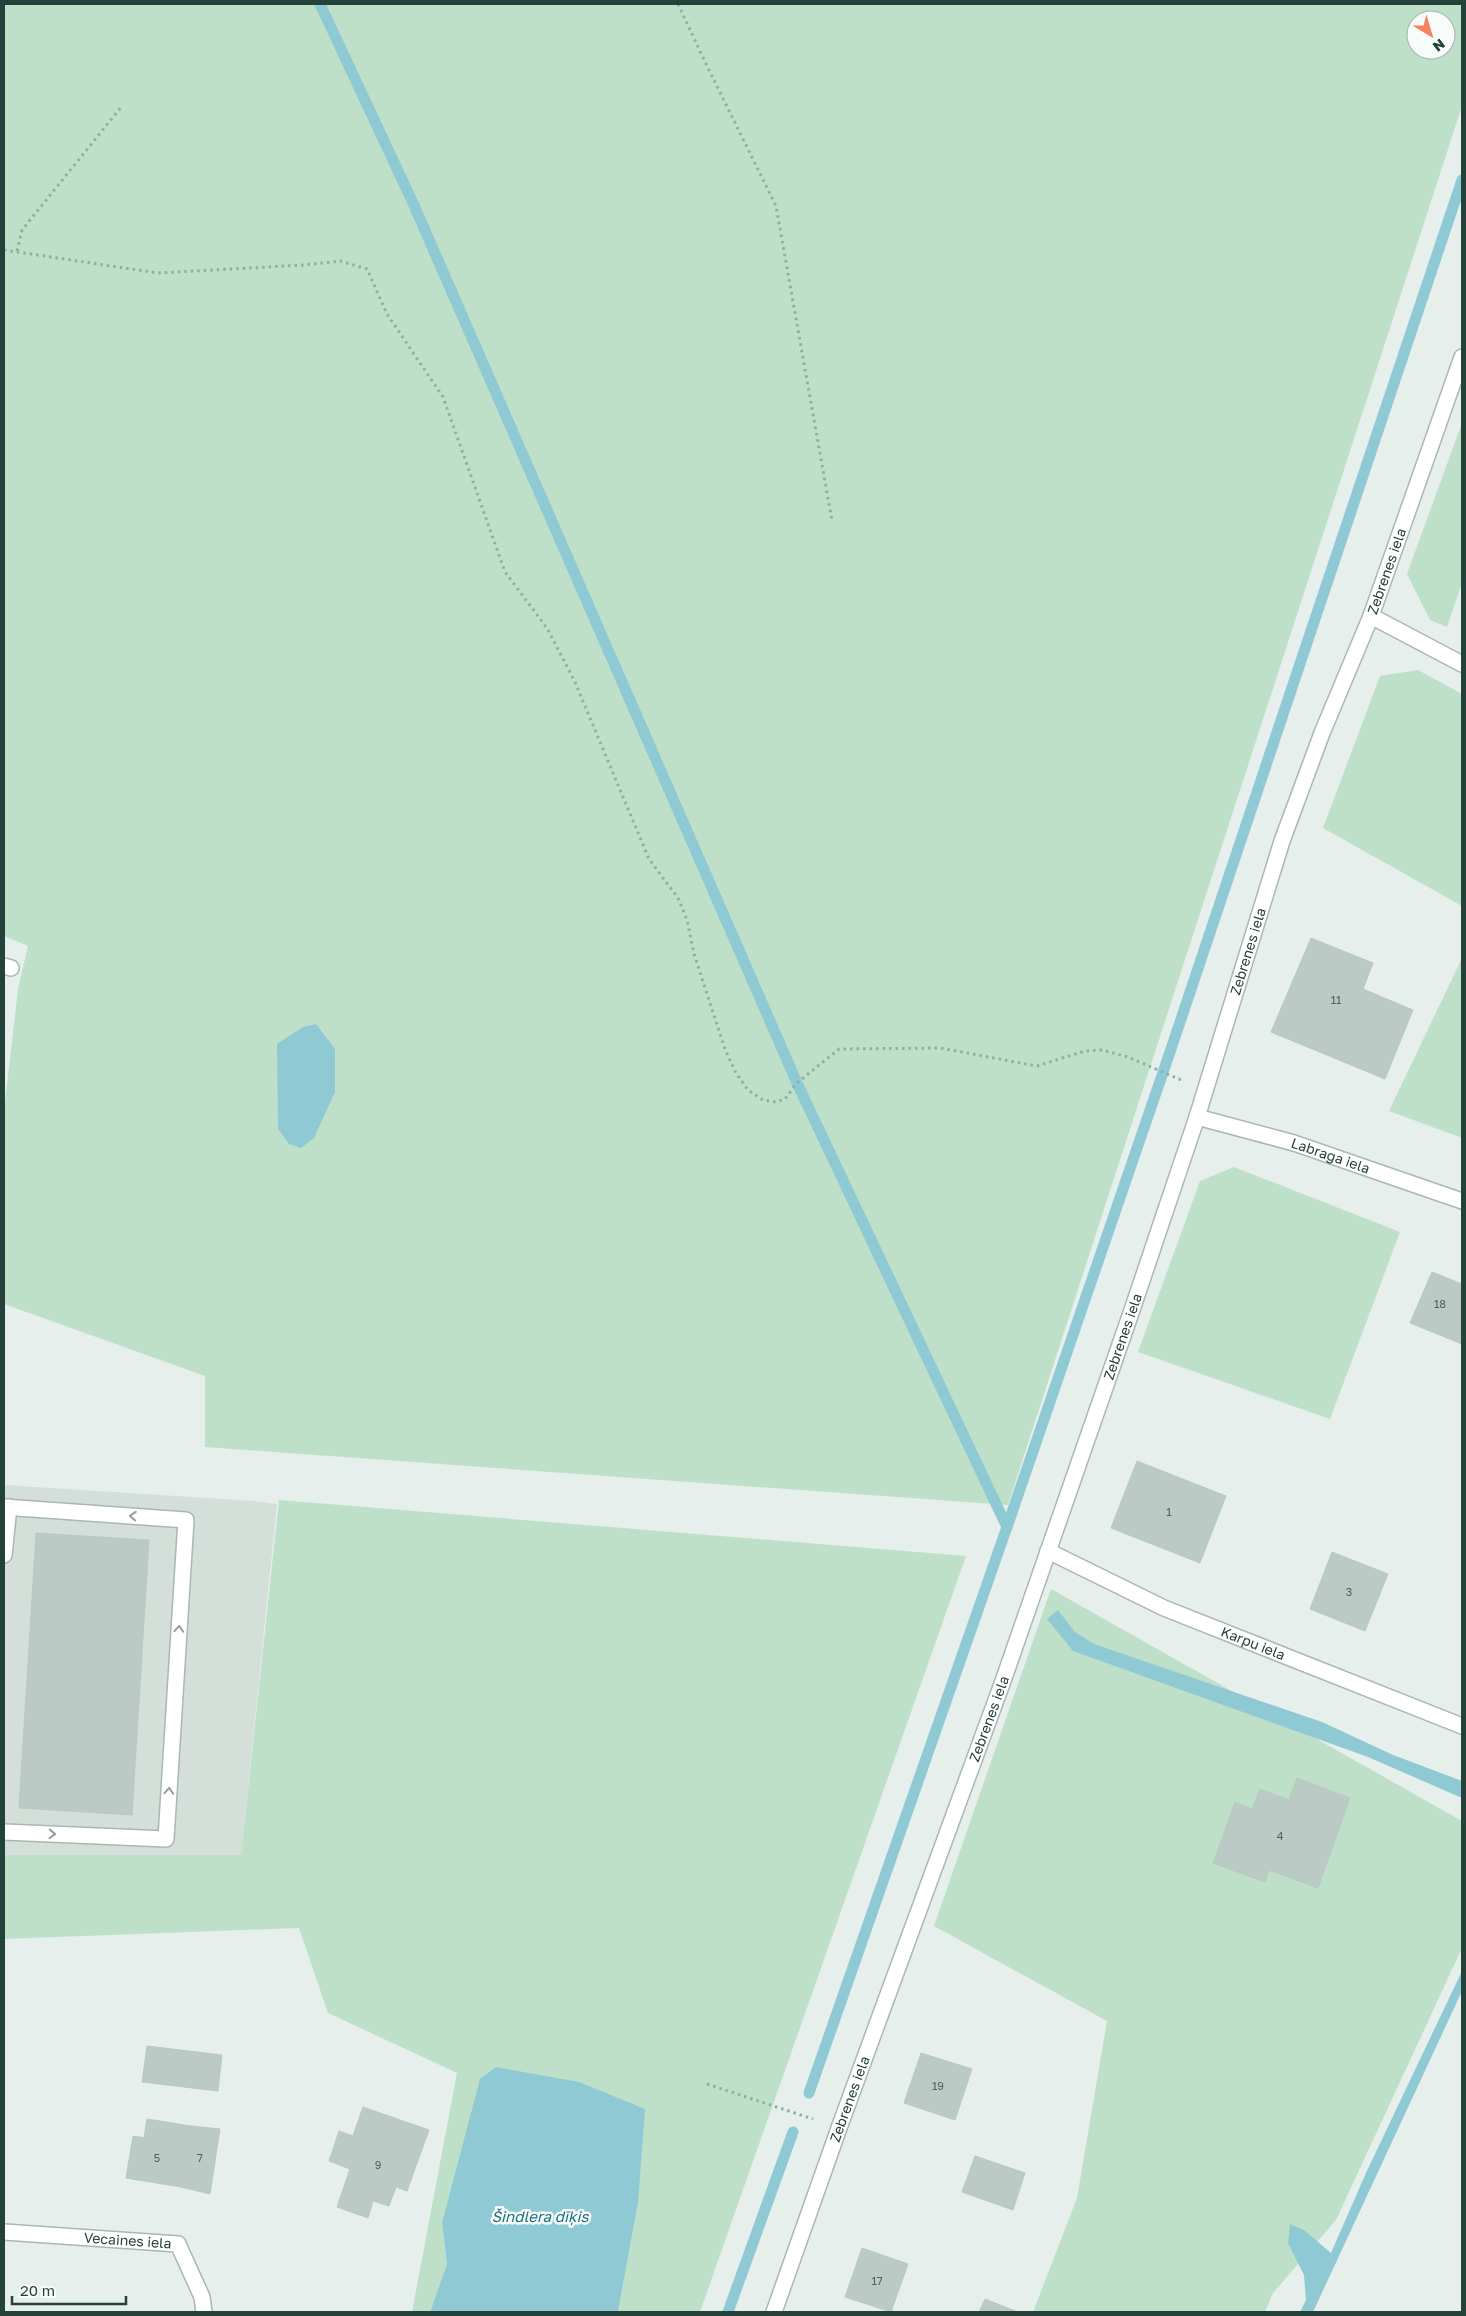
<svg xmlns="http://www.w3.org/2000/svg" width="1466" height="2316" font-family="'Golos Text',sans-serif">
	<rect width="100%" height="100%" fill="#e6efeb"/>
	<!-- built -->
	<path fill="#d4dfda" d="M4,1485L254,1501L277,1504L241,1855H4Z"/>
	<!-- green -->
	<g fill="#bfe0c8" fill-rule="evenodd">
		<path d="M4,4H1462V106L1008,1505L205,1447V1376L4,1304V1111L18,989L28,946L4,936ZM1416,20H1446V50H1416Z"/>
		<path d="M1462,423V583L1447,627L1430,620L1407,574Z"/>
		<path d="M1418,670L1462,694V906L1323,828L1380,676Z"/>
		<path d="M1462,958V1138L1389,1111Z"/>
		<path d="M1234,1167L1400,1232L1330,1419L1138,1352L1200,1181Z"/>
		<path d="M279,1500L966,1556L700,2312H618L638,2203L442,2223L447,2264L430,2312H412L457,2073L328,2013L299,1928L4,1939V1855H241Z"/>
		<path d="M1051,1589L1462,1821V1948L1336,2220L1273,2293L1265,2312H1033L1077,2198L1107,2021L934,1926Z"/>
	</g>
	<!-- water -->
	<g fill="#8ec9d4">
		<path d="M316,1024L335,1049V1092L314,1138L301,1148L289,1144L278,1129L277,1044L303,1027Z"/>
		<path d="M1058,1610L1075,1632L1094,1644L1322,1722L1393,1755L1462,1781V1798L1368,1757L1073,1651L1047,1619Z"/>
		<path d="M1462,1971V1991L1313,2312H1300L1306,2300L1304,2275L1288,2243L1290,2224L1304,2230L1331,2253L1366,2173Z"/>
		<path d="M496,2067L579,2082L645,2109L638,2203L618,2312H430L447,2264L442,2223L480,2079Z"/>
	</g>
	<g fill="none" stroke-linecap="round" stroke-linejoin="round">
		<!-- stream -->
		<g stroke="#8ec9d4" stroke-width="11">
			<path d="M320,4L413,203L797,1083L1007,1527"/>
			<path d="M809,2093L1007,1527L1170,1052L1462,180"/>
			<path d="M728,2312L793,2132"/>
		</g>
	</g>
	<!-- building -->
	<g fill="#bbcac4" stroke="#b8c9c2">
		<path d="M1311,938L1373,963L1363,989L1413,1010L1385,1079L1271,1032Z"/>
		<path d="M1432,1272L1462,1284V1344L1410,1323Z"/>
		<path d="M1137,1461L1226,1496L1200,1563L1111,1528Z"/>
		<path d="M36,1533L149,1540L132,1815L19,1808Z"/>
		<path d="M1332,1552L1388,1574L1365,1631L1310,1609Z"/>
		<path d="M1297,1778L1350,1798L1318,1888L1269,1870L1265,1882L1213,1863L1235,1802L1252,1809L1260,1789L1289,1800Z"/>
		<path d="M147,2046L222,2055L218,2091L142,2082Z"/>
		<path d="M921,2053L972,2069L955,2120L904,2103Z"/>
		<path d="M363,2107L429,2130L407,2191L396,2187L389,2206L373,2201L368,2218L337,2207L350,2169L329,2161L339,2131L353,2136Z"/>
		<path d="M147,2119L191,2126L181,2187L126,2178L133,2136L144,2138Z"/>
		<path d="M191,2126L220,2129L210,2194L181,2187Z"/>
		<path d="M975,2156L1025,2173L1013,2210L962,2192Z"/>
		<path d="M862,2248L908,2264L891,2312L845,2297Z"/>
		<path d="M985,2299L1018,2312H979Z"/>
	</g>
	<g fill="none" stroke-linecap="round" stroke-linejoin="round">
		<!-- lane casing -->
		<g stroke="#a8b8b2" stroke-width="18">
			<g id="lane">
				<path d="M4,966L11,968"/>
				<path d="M4,1507L186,1520L166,1839L4,1832"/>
				<path d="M4,1555L9,1507"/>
			</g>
		</g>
		<!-- street casing -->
		<g stroke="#a8b8b2" stroke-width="18">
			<g id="street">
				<path d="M1371,616L1462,664"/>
				<path id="s1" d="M1197,1117L1294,1143L1462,1201"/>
				<path id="s2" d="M1048,1551L1164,1608L1462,1726"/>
				<path id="s3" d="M4,2232L178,2244L202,2297L204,2312"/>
				<path id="s4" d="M774,2312L839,2128L1003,1681L1131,1313L1197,1117L1282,841L1322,733L1371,616L1462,357"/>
			</g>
		</g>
		<!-- path -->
		<g stroke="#86b3a5" stroke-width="3" stroke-dasharray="2.5 4" stroke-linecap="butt">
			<path d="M678,4L707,66L776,206L832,521"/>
			<path d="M4,250L158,273L304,265L340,261L367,269L387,314L443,397L505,572L547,628L575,682L649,859L678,898L687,920L694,954L725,1049L736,1073L748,1090L763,1100L776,1102L785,1099L797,1083L839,1049L940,1048L1037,1066L1085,1051L1102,1050L1128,1057L1181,1080"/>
			<path d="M17,251L22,230L122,106"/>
			<path d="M707,2084L813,2119"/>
		</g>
		<!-- lane -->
		<use href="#lane" stroke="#fff" stroke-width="15"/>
		<!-- street -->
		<use href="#street" stroke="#fff" stroke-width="15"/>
	</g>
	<!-- one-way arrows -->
	<defs><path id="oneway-chevron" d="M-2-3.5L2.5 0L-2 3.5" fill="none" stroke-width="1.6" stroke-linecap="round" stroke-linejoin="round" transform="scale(1.25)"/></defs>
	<g stroke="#92a09c">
		<use href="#oneway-chevron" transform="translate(133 1516) rotate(-176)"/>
		<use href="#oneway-chevron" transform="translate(179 1629) rotate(-86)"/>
		<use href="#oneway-chevron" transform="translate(169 1791) rotate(-86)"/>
		<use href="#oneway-chevron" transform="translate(52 1834) rotate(2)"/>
	</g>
	<g text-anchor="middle" stroke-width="5" stroke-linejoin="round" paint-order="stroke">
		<!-- number labels -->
		<g font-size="11" fill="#4a645c">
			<text x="1336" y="1004">11</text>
			<text x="1440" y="1308">18</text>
			<text x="1169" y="1516">1</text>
			<text x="1349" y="1596">3</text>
			<text x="1280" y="1840">4</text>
			<text x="938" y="2090">19</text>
			<text x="157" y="2162">5</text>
			<text x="200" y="2162">7</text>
			<text x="378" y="2169">9</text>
			<text x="877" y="2285">17</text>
		</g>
		<!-- street labels -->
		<g font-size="14" fill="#24423a" stroke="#f7fbf9">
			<text dy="5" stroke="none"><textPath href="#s4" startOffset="1846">Zebrenes iela</textPath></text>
			<text dy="5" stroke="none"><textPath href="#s4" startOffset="1441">Zebrenes iela</textPath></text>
			<text dy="5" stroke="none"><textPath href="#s1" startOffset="139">Labraga iela</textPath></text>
			<text dy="5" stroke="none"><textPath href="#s4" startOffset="1036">Zebrenes iela</textPath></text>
			<text dy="5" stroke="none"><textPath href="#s2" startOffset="225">Karpu iela</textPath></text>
			<text dy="5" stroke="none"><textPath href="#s4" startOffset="631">Zebrenes iela</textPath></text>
			<text dy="5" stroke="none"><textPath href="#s4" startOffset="226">Zebrenes iela</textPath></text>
			<text dy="5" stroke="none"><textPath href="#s3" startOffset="124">Vecaines iela</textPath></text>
		</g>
		<!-- water labels -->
		<g font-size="15" font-style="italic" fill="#1c6f80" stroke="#f7fbf9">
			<text x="540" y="2222">Šindlera dīķis</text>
		</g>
	</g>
	<!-- border -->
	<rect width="1466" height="2316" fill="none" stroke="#24423a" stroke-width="10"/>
	<!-- north arrow -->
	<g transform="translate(1431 35) rotate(142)"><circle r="24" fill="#f7fbf9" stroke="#a3b1ad"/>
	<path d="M0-4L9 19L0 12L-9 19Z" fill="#f4845f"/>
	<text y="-8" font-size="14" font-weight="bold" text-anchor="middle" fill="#24423a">N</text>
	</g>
	<!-- scale -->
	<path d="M12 2296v8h114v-8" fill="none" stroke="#24423a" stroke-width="2.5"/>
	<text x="20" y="2296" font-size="15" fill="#24423a" stroke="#f7fbf9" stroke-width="4" paint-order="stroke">20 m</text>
</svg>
